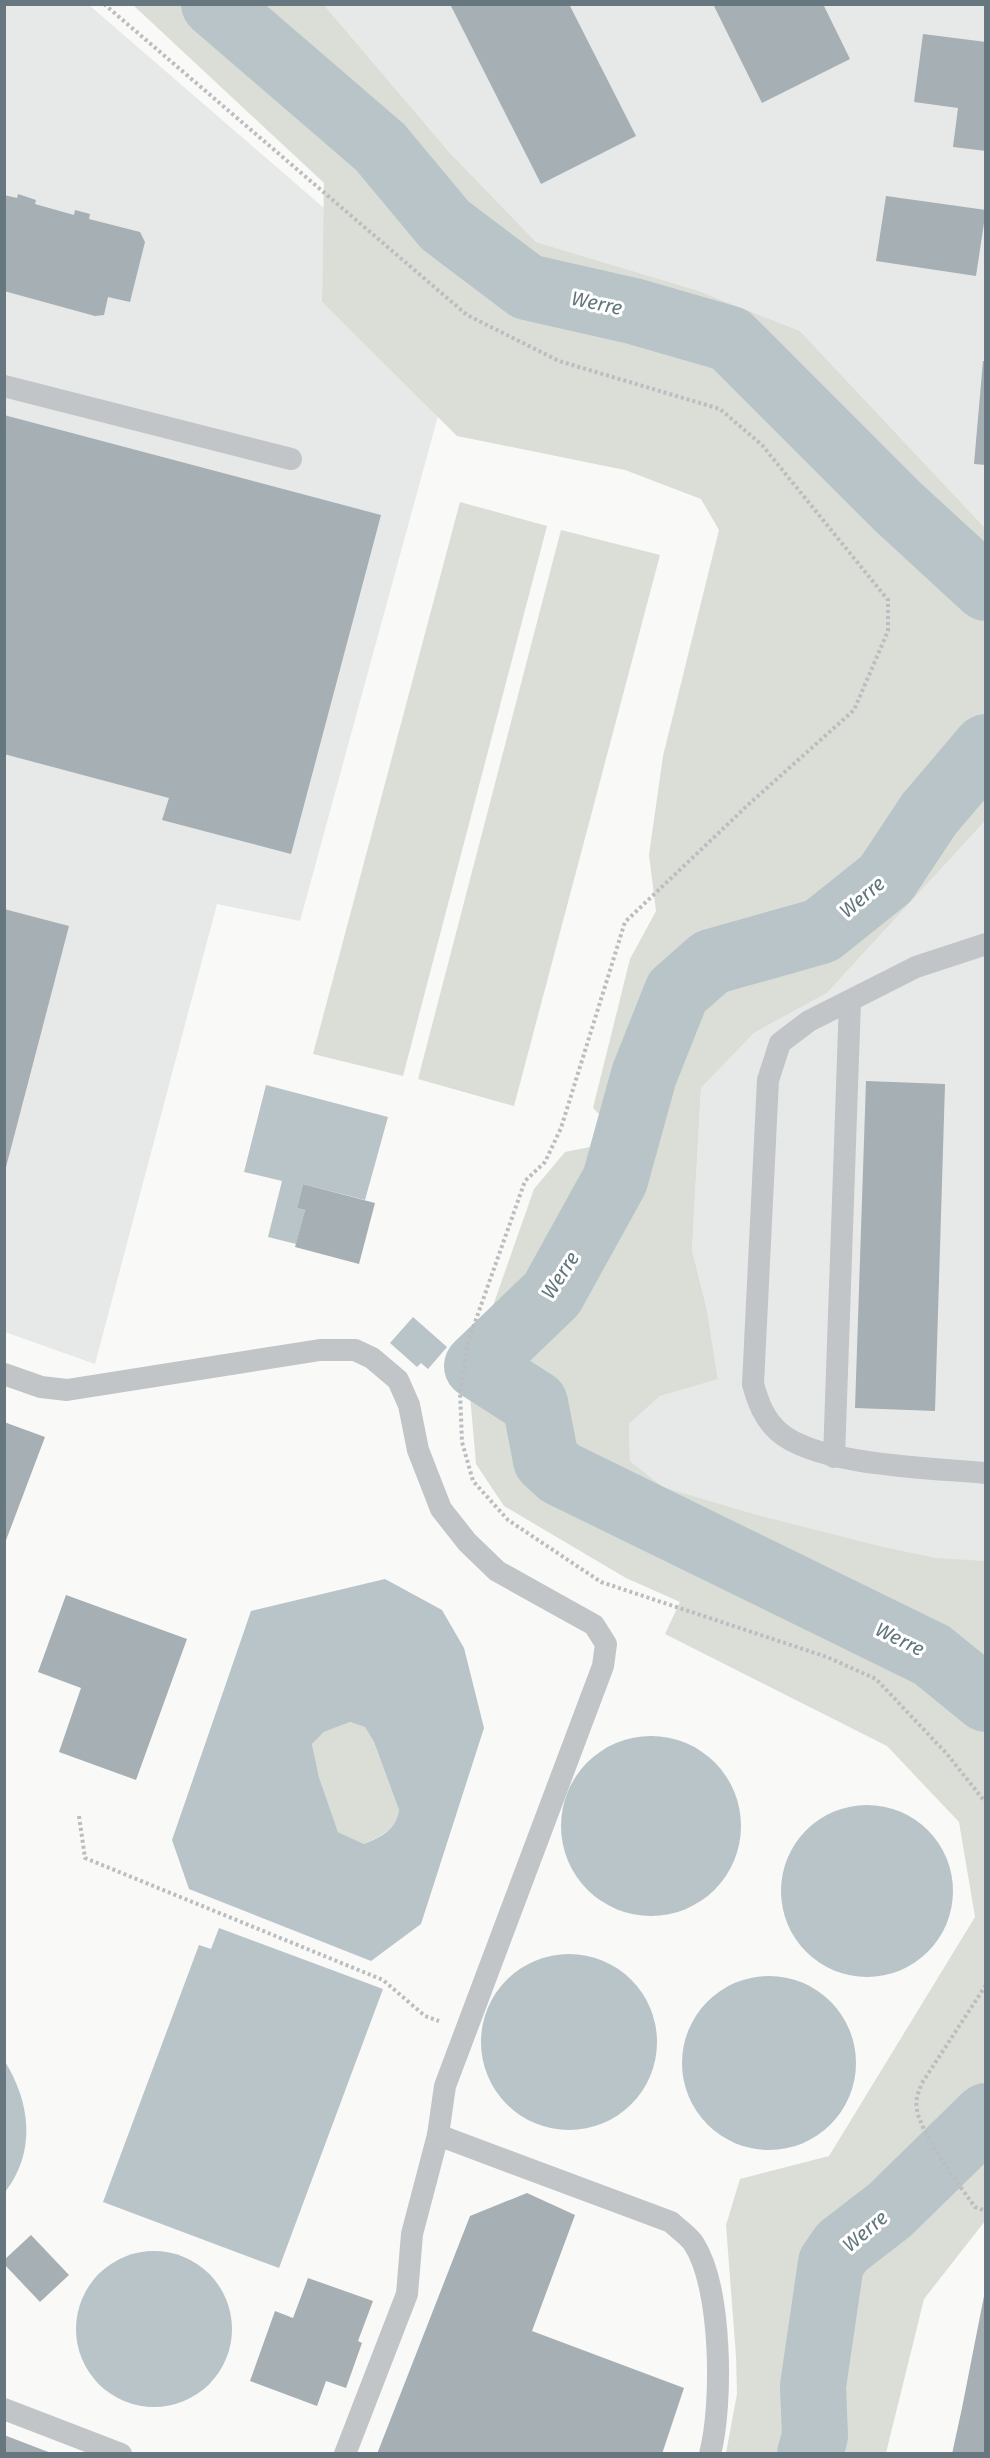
<svg xmlns="http://www.w3.org/2000/svg" width="990" height="2458" font-family="'Fira Sans',sans-serif">
	<rect width="100%" height="100%" fill="#f9f9f7"/>
	<!-- built -->
	<g fill="#e7e9e8">
		<path d="M5,5H89L324,208L322,302L438,416L300,921L217,904L95,1364L5,1332Z"/>
		<path d="M324,5H985V528L800,331L696,290L536,242L449,152Z"/>
		<path d="M985,821V1612L936,1558L884,1547L754,1514L663,1487L630,1461L629,1424L660,1396L718,1378L707,1310L692,1250L701,1088L754,1033L827,993Z"/>
	</g>
	<!-- green -->
	<g fill="#daded7">
		<path d="M133,5H324L449,152L536,242L696,290L800,331L985,528V821L827,993L754,1033L701,1088L692,1250L707,1310L718,1379L660,1396L629,1424L630,1461L663,1487L754,1514L884,1547L937,1558L985,1561V2221L924,2299L886,2453H726L737,2394L736,2356L726,2225L740,2179L829,2156L975,1917L959,1822L887,1746L665,1634L680,1602L626,1578L504,1506L476,1464L470,1395L489,1317L534,1189L565,1152L605,1144L610,1125L593,1108L630,959L656,911L649,855L663,756L719,530L701,499L625,470L457,436L322,302L324,183Z"/>
		<path d="M460,502L547,526L403,1076L313,1054Z"/>
		<path d="M561,530L660,555L514,1106L418,1079Z"/>
		<path d="M350,1722L365,1727L374,1742L399,1810C396,1830 381,1836 364,1844L338,1832L319,1777L312,1744L324,1732Z"/>
	</g>
	<!-- water -->
	<g fill="#b8c4c8" fill-rule="evenodd">
		<path d="M266,1085L388,1117L365,1200L303,1184L297,1208L305,1210L296,1244L268,1237L282,1181L244,1172Z"/>
		<path d="M413,1317L447,1347L428,1369L421,1363L417,1367L390,1343Z"/>
		<path d="M385,1579L442,1610L464,1648L484,1728L421,1924L371,1961L189,1889L172,1840L251,1611ZM350,1722L365,1727L374,1742L399,1810C396,1830 381,1837 364,1844L338,1832L319,1777L312,1744L324,1732Z"/>
		<circle cx="651" cy="1826" r="90"/>
		<circle cx="867" cy="1891" r="86"/>
		<path d="M219,1928L383,1989L279,2268L103,2202L199,1945L211,1949Z"/>
		<circle cx="569" cy="2042" r="88"/>
		<circle cx="769" cy="2063" r="87"/>
		<path d="M4,2060C30,2101 37,2151 5,2192Z"/>
		<circle cx="154" cy="2329" r="78"/>
	</g>
	<g fill="none" stroke-linecap="round" stroke-linejoin="round">
		<!-- river -->
		<g stroke="#b8c4c8" stroke-width="66">
			<path d="M214,4L380,147L445,225L527,287L633,311L730,339L898,507L986,588"/>
			<path d="M986,747L929,814L886,879L821,931L711,962L677,992L644,1075L615,1180L552,1294L477,1366L535,1403L546,1460L560,1473L932,1655L986,1699"/>
			<path d="M810,2454L815,2436L813,2386L831,2263L842,2247L890,2210L986,2116"/>
		</g>
	</g>
	<!-- building -->
	<g fill="#a6afb4">
		<path d="M450,4H569L636,136L541,184Z"/>
		<path d="M713,4H823L850,59L762,103Z"/>
		<path d="M923,34L986,42V151L953,147L958,108L914,102Z"/>
		<path d="M18,194L36,200L35,204L74,215L75,210L90,214L89,219L140,232L145,242L130,302L108,297L104,315L95,316L4,291V195L17,198Z"/>
		<path d="M886,196L986,210L976,276L876,261Z"/>
		<path d="M983,361H986V465L974,464Z"/>
		<path d="M4,415L381,515L291,854L162,820L169,798L4,754Z"/>
		<path d="M4,909L69,926L5,1171H4Z"/>
		<path d="M866,1081L945,1084L935,1411L855,1408Z"/>
		<path d="M303,1184L375,1203L359,1264L295,1247L305,1210L297,1208Z"/>
		<path d="M4,1422L45,1437L5,1543H4Z"/>
		<path d="M66,1595L187,1639L136,1780L59,1752L81,1688L38,1672Z"/>
		<path d="M527,2193L575,2215L532,2331L684,2388L662,2454H377L470,2216Z"/>
		<path d="M31,2235L69,2275L40,2302L4,2264V2260Z"/>
		<path d="M308,2278L373,2301L358,2341L362,2343L346,2388L326,2381L317,2406L250,2381L275,2311L293,2318Z"/>
		<path d="M984,2296L986,2454H952L962,2408Z"/>
		<path d="M4,2435L51,2453V2454H4Z"/>
	</g>
	<g fill="none" stroke-linecap="round" stroke-linejoin="round">
		<!-- path -->
		<g stroke="#bbbec0" stroke-width="4" stroke-dasharray="3 3" stroke-linecap="butt">
			<path d="M104,4L467,315L559,361L720,409L762,445L888,600V631L854,710L750,803L625,922L561,1128L545,1162L525,1181L468,1342L460,1391L462,1442L473,1481L508,1520L601,1582L827,1657L876,1679L947,1754L986,1803"/>
			<path d="M79,1816L85,1858L383,1980L425,2016L439,2021"/>
			<path d="M986,1985L922,2083C918,2093 915,2100 917,2110C920,2132 961,2188 975,2207L986,2211"/>
		</g>
		<!-- service -->
		<g stroke="#c1c5c8" stroke-width="22">
			<path d="M4,386L291,459"/>
			<path d="M986,944L916,967L809,1021L780,1043L768,1080L753,1384C758,1402 764,1419 779,1432C818,1466 933,1468 986,1473"/>
			<path d="M4,1374L41,1387L67,1390L320,1350H355L372,1358L398,1380L409,1405L418,1450L441,1509L467,1542L497,1571L594,1625L606,1644L603,1666L445,2086L438,2135L671,2222C678,2229 689,2236 694,2244C722,2288 723,2404 710,2454"/>
			<path d="M834,1457L850,1001"/>
			<path d="M4,2409L121,2454"/>
			<path d="M345,2454L407,2294L412,2234L438,2135"/>
		</g>
	</g>
	<g text-anchor="middle" stroke-width="6" stroke-linejoin="round" paint-order="stroke">
		<!-- water labels -->
		<g font-size="20" font-style="italic" fill="#61757a" stroke="#fff">
			<text transform="translate(597 303) rotate(12)" y="7">Werre</text>
			<text transform="translate(862 897) rotate(-40)" y="7">Werre</text>
			<text transform="translate(560 1275) rotate(-57)" y="7">Werre</text>
			<text transform="translate(900 1639) rotate(26)" y="7">Werre</text>
			<text transform="translate(865 2231) rotate(-40)" y="7">Werre</text>
		</g>
	</g>
	<!-- border -->
	<rect width="990" height="2458" fill="none" stroke="#667780" stroke-width="12"/>
</svg>
